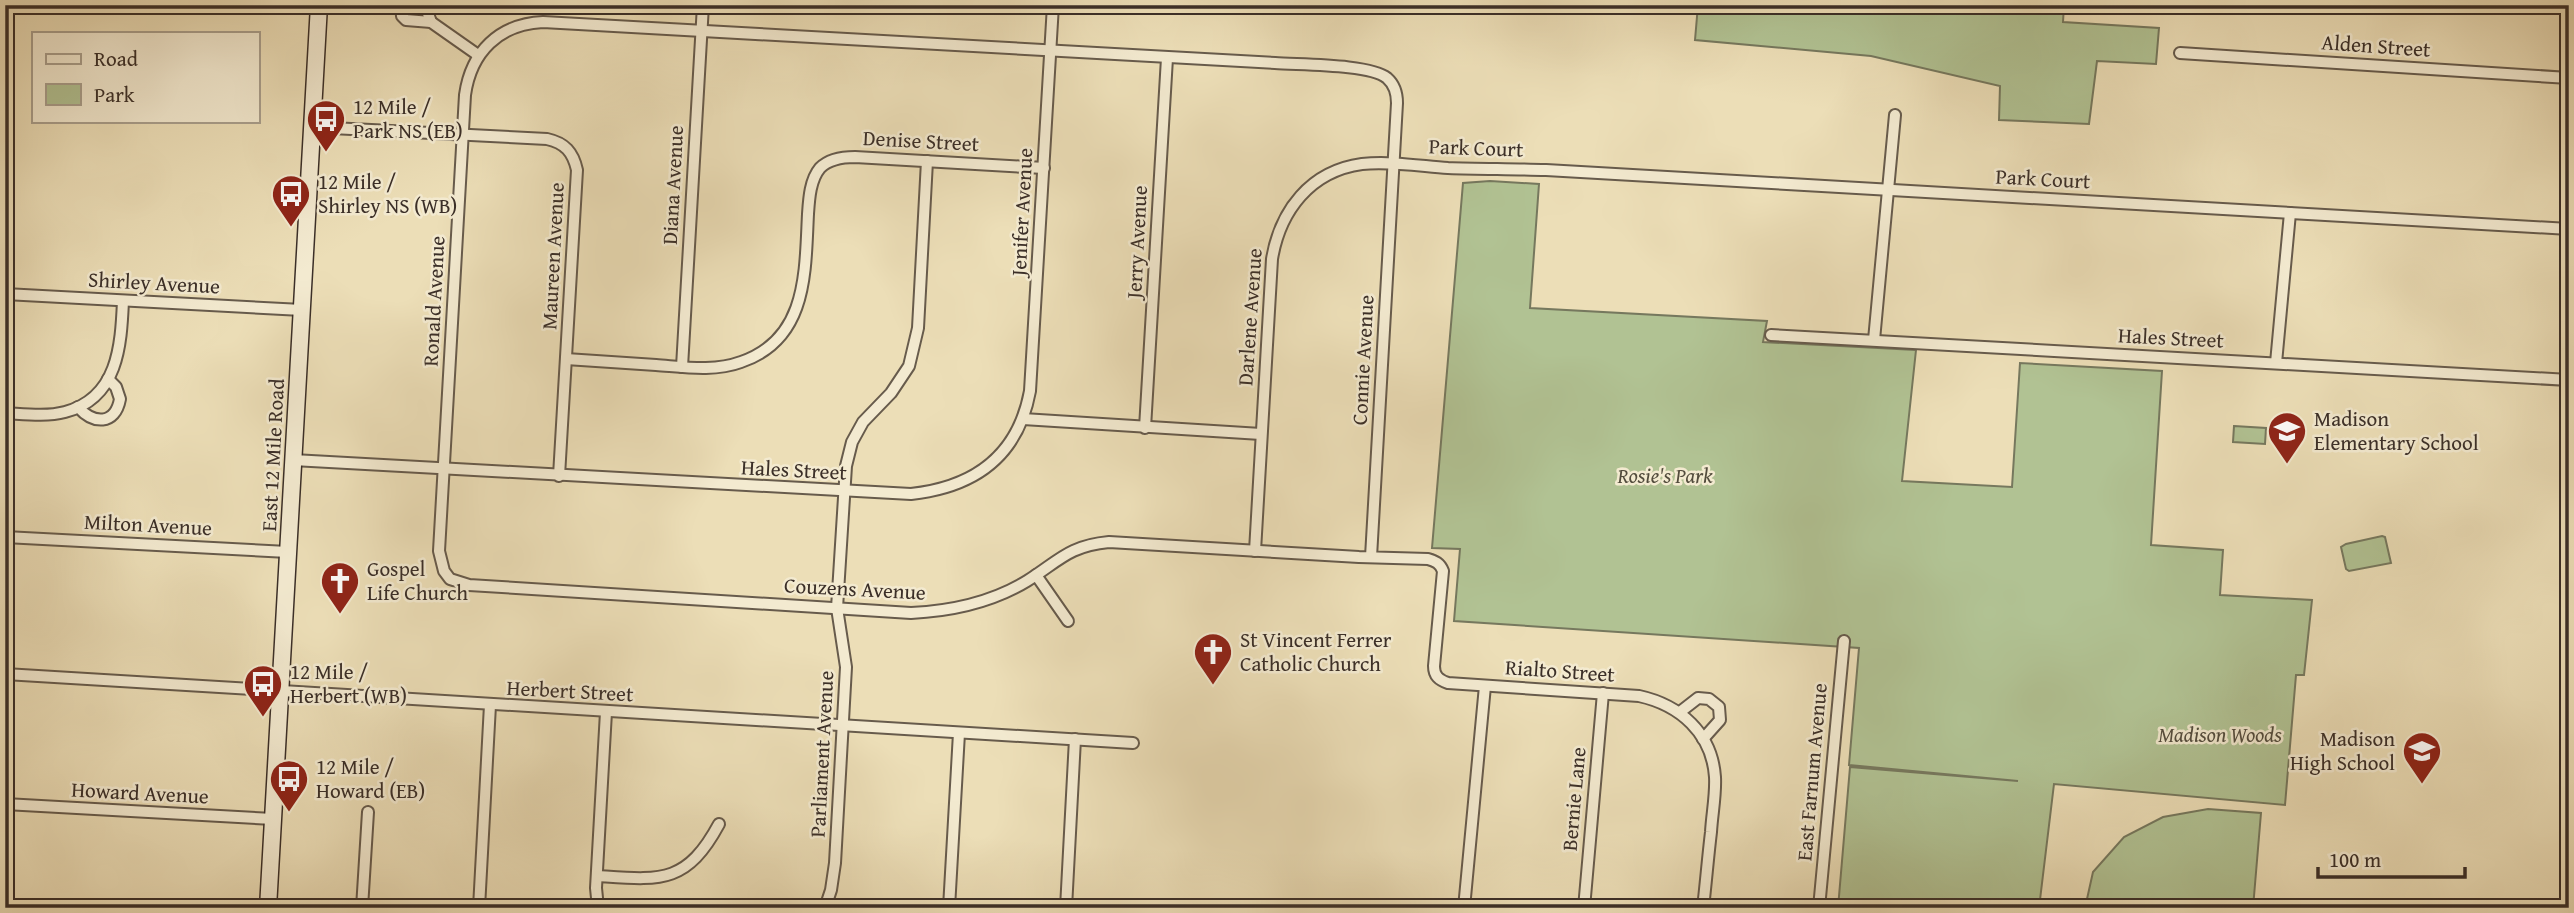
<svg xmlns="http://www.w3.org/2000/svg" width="2574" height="913" font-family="'Gentium Book Plus',serif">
	<rect width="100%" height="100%" fill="#ecdeb7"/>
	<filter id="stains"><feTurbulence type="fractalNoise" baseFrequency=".00286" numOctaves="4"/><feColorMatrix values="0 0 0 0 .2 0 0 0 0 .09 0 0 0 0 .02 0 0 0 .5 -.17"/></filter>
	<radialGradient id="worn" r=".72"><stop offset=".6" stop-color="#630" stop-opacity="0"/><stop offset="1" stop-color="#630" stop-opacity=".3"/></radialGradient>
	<!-- green -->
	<g fill="#b1c293" stroke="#76785e" stroke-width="2">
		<path d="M1698,5H2064L2063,22L2159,28L2156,64L2097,61L2089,124L1999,120L2000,86L1871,56L1695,40Z"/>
		<path d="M1490,181L1539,184L1530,308L1767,321L1763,342L1916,350L1902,481L2012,487L2020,363L2162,371L2151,545L2223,550L2220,595L2312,600L2304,675H2296L2285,805L2054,784L2039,908H1838L1850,767L2018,781L1849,765L1859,648L1454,621L1460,549L1432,548L1463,183Z"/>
		<path d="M2234,426L2266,428L2265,444L2233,442Z"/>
		<path d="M2382,536L2385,537L2391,563L2349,571L2346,569L2341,547L2346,544Z"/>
		<path d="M2208,809L2261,813L2253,908H2085L2093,872L2124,837L2163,817Z"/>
	</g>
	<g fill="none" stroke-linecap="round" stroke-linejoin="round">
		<!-- street casing -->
		<g stroke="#675b4c" stroke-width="14">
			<g id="street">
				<path d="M401,5L402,16L406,20L431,22L478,55"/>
				<path d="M425,5L431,22"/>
				<path d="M2180,53L2569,78"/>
				<path d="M312,127L547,139C565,143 573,152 577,170L559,476"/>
				<path d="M5,294L302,310"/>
				<path d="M1771,335L2569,380"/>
				<path d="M1874,340L1895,115"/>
				<path d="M566,359C596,361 626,363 656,365C684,367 714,372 741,362C808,339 805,272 808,214C809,199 810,180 820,168C829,159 843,157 855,157L1044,168"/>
				<path d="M2276,363L2290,213"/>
				<path d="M682,367L703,5"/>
				<path d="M78,407C93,424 115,426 120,399L116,387L108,379"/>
				<path d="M5,413C24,414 46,417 65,412C118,398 121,346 123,301"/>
				<path d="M1023,419L1261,434"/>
				<path d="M1145,428L1167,58"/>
				<path d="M293,460L911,494C975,487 1018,456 1030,391L1053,5"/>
				<path d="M5,537L288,552"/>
				<path d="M1255,551L1272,259C1280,211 1310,171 1362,164C1390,161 1420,166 1448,168C1480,169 1513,169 1546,170L2569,229"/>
				<path d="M1371,557L1397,103C1397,93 1395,85 1387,78C1370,64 1300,65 1275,63L543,22C499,24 471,52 465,95L439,551L444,571L450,579L469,585L911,613C952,611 991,603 1027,581C1059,561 1068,546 1109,542L1359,557L1428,559C1435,561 1440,563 1443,571L1434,666C1434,676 1439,680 1448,683L1639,696C1680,705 1712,733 1715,777C1716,795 1712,814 1711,832C1708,857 1706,882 1703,908"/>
				<path d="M1036,575L1068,621"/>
				<path d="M5,674L1133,743"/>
				<path d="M1680,712L1698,698L1709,699L1719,707L1720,720L1703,739"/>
				<path d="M5,804L273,819"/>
				<path d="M597,876C660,880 686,885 719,824"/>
				<path d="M362,908L368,812"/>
				<path d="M479,908L490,705"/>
				<path d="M598,908L596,888L606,712"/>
				<path d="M825,908L831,890L835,863L846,667L837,608L846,466L852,442L863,422L891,393L909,366L918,328L927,161"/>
				<path d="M949,908L959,733"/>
				<path d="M1066,908L1075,739"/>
				<path d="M1464,908L1485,686"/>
				<path d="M1584,908L1603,693"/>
				<path d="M1819,908L1844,641"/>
			</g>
		</g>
		<!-- secondary casing -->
		<g stroke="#3b2f28" stroke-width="19">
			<path id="secondary" d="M268,908L319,5"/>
		</g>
		<!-- street -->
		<use href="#street" stroke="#f3ead0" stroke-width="10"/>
		<!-- secondary -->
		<use href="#secondary" stroke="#f3ead0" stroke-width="16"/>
	</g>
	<!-- icons -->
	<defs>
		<g id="bus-pin" transform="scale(2.0125)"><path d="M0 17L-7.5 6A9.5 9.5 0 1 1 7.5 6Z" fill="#8f2418" stroke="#f3ead0"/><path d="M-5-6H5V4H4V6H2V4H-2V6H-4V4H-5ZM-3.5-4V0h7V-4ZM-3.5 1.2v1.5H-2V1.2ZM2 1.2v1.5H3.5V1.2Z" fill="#fff"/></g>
		<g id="school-pin" transform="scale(2.0125)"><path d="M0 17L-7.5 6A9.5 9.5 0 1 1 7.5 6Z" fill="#8f2418" stroke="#f3ead0"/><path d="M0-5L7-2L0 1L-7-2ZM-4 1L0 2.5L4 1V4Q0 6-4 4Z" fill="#fff"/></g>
		<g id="church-pin" transform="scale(2.0125)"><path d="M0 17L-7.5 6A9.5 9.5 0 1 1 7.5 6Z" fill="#8f2418" stroke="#f3ead0"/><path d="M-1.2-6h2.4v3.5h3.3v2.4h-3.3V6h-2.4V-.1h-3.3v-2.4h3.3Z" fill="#fff"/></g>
	</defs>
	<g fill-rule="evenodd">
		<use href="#bus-pin" x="326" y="119"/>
		<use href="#bus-pin" x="291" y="194"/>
		<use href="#school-pin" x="2287" y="431"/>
		<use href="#church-pin" x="340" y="581"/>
		<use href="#church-pin" x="1213" y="652"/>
		<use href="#bus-pin" x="263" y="684"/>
		<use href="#school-pin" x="2422" y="751"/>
		<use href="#bus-pin" x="289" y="779"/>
	</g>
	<g text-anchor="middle" stroke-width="5" stroke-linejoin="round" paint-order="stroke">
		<!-- street labels -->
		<g font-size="21" fill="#3b2f28" stroke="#f3ead0">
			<text transform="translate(2376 46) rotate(4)" y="7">Alden Street</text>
			<text transform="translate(921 141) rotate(3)" y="7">Denise Street</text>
			<text transform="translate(1476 148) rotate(2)" y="7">Park Court</text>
			<text transform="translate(2043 179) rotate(3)" y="7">Park Court</text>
			<text transform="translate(673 185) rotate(-87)" y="7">Diana Avenue</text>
			<text transform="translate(1022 212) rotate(-87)" y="7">Jenifer Avenue</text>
			<text transform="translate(1137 242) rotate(-87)" y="7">Jerry Avenue</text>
			<text transform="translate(553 256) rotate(-87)" y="7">Maureen Avenue</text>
			<text transform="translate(154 283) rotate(3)" y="7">Shirley Avenue</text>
			<text transform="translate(434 301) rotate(-87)" y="7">Ronald Avenue</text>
			<text transform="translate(1250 317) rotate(-86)" y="7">Darlene Avenue</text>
			<text transform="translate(2171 338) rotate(3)" y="7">Hales Street</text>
			<text transform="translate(1363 360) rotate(-87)" y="7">Connie Avenue</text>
			<text transform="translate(273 455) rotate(-87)" y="7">East 12 Mile Road</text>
			<text transform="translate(794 470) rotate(3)" y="7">Hales Street</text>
			<text transform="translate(148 525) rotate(3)" y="7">Milton Avenue</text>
			<text transform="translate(855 589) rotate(3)" y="7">Couzens Avenue</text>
			<text transform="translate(1560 671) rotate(4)" y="7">Rialto Street</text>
			<text transform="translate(570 691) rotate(3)" y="7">Herbert Street</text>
			<text transform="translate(822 754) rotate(-87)" y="7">Parliament Avenue</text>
			<text transform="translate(1812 772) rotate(-85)" y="7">East Farnum Avenue</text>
			<text transform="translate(140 793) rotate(3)" y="7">Howard Avenue</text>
			<text transform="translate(1574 799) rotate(-85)" y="7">Bernie Lane</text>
		</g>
		<!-- poi labels -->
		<g font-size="21" fill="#3b2f28" stroke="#f3ead0" text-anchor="start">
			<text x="353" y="114">12 Mile /<tspan x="353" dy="24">Park NS (EB)</tspan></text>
			<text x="318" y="189">12 Mile /<tspan x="318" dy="24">Shirley NS (WB)</tspan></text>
			<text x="2314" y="426">Madison<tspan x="2314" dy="24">Elementary School</tspan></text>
			<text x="367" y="576">Gospel<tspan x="367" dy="24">Life Church</tspan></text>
			<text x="1240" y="647">St Vincent Ferrer<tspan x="1240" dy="24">Catholic Church</tspan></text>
			<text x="290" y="679">12 Mile /<tspan x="290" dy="24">Herbert (WB)</tspan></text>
			<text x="2395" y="746" text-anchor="end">Madison<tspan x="2395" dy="24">High School</tspan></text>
			<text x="316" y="774">12 Mile /<tspan x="316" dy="24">Howard (EB)</tspan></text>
		</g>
		<!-- park labels -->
		<g font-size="21" font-style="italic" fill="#534c3d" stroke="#f3ead0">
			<text x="1665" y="483">Rosie's Park</text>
			<text x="2220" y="742">Madison Woods</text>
		</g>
	</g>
	<!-- margin -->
	<rect width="2574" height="913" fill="none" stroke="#ecdeb7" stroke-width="28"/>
	<rect x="7" y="7" width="2560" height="899" fill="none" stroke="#3b2f28" stroke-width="3.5"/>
	<rect x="14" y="14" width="2546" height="885" fill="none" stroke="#3b2f28" stroke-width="2"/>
	<!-- legend -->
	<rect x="32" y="32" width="228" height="91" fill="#f3ead0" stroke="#a99f8d" stroke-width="2"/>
	<rect x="46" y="54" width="35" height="10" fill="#f3ead0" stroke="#a99f8d" stroke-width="2"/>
	<text x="94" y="66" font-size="21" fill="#3b2f28">Road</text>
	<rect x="46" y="84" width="35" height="21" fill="#b1c293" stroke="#a99f8d" stroke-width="2"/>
	<text x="94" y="102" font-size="21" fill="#3b2f28">Park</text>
	<!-- scale -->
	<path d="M2318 867v10h147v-10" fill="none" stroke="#3b2f28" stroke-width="3.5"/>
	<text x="2329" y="867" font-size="21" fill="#3b2f28" stroke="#f3ead0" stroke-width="5" paint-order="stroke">100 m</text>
	<rect width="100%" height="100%" filter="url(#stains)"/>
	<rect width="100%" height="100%" fill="url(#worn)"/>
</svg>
